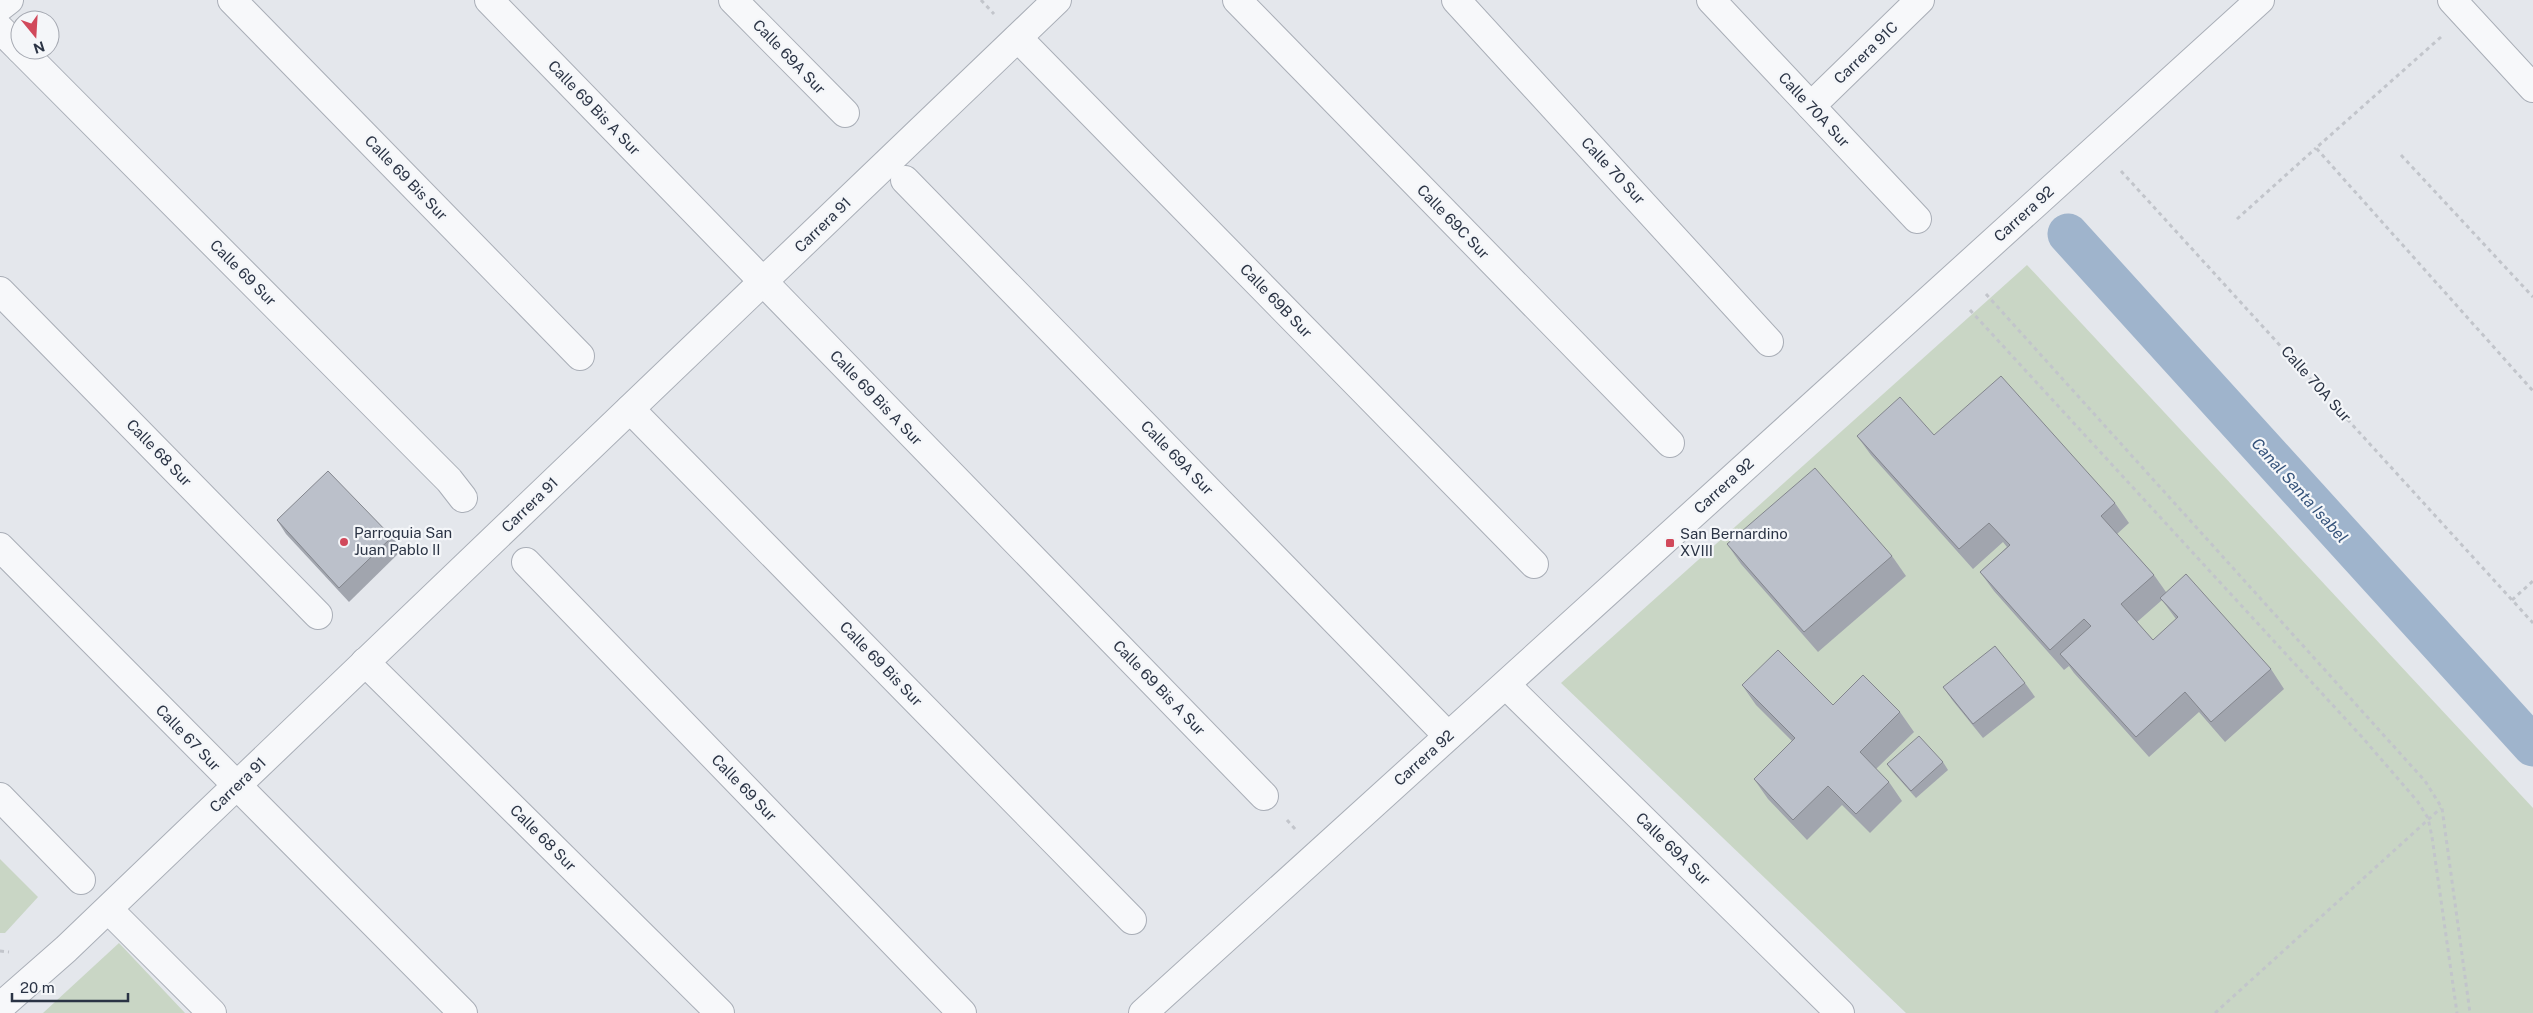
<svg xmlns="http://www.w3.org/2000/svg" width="2533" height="1013" font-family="'Public Sans',sans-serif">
	<rect width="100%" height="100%" fill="#e4e7ec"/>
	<!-- green -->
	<g fill="#c9d6c5">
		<path d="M2027,265L2533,808V1013H1906L1561,683Z"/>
		<path d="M0,859L38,897L5,933H0Z"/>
		<path d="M119,943L185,1013H43Z"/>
	</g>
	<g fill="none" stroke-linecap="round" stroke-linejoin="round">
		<!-- canal -->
		<path stroke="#9fb4cc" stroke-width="41" d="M2068,234L2533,746"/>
		<!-- minor casing -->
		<g stroke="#a9aeb7" stroke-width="30">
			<g id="minor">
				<path d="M232,0L580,356"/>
				<path d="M489,0L1264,796"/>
				<path d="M733,0L845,113"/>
				<path d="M1237,0L1670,443"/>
				<path d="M1456,0L1769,342"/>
				<path d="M1711,0L1917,219"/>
				<path d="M2452,0L2533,88"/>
				<path d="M0,7L9,0"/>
				<path d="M0,29L20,49"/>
				<path d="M1018,38L1534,564"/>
				<path d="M21,50L449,480L463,498"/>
				<path d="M1811,106L1920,0"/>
				<path d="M905,180L1448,736"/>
				<path d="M0,291L318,615"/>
				<path d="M630,409L1132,920"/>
				<path d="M0,547L463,1013"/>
				<path d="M526,562L962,1013"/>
				<path d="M365,662L720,1013"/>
				<path d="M1506,685L1840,1013"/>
				<path d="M0,797L81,880"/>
				<path d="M118,919L212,1013"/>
				<path d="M0,1007L66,949L1057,0"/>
				<path d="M1143,1013L2260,0"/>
			</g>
		</g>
		<!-- path -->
		<g stroke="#c2c5cb" stroke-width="3" stroke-dasharray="4 4" stroke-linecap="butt">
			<path d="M981,0L994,14"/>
			<path d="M2441,37L2316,148L2533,391"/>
			<path d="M2401,155L2533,297"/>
			<path d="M2121,171L2533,623"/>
			<path d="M2237,219L2316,148"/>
			<path d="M1986,294L2425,781L2442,808L2470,1013"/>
			<path d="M1970,310L2362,737L2418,802L2428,818L2432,837L2457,1013"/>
			<path d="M2512,600L2533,581"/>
			<path d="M1287,820L1296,830"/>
			<path d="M0,951L9,952"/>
			<path d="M2215,1013L2441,808"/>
		</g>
		<!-- minor -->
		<use href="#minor" stroke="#f7f8fa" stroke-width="28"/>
	</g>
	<!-- wall -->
	<g fill="#a1a5ae" fill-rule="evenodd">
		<path d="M1934,435L2115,503L2129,523L2117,534L2154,575L2166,592L2271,669L2284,689L2225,742L2199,712L2149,757L2074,673L2069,666L2064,670L1994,591L1980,572L2007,547L2003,542L1973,569L1871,455L1857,436ZM2162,600L2176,619L2153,640L2137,622Z"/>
		<path d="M277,520L392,537L402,550L349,602L286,534Z"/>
		<path d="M1727,544L1892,556L1906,576L1818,652L1741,564Z"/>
		<path d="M2025,683L2035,697L1983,738L1953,701L1943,687Z"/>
		<path d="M1742,685L1833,705L1900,712L1914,732L1876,769L1889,782L1902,801L1870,833L1842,805L1807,840L1768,799L1754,779L1792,741L1756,705Z"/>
		<path d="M1943,762L1948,770L1916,798L1892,771L1887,764Z"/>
	</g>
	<!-- building -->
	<g fill="#bbc0ca" stroke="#83868d">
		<path d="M2001,376L2115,503L2101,516L2154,575L2121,604L2153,640L2178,617L2160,598L2186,574L2271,669L2211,722L2185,692L2136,737L2060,654L2091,626L2084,619L2050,650L1980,572L2010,545L1989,523L1959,549L1857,436L1900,397L1934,435Z"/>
		<path d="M1815,468L1892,556L1804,632L1727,544Z"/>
		<path d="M328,471L392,537L339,588L277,520Z"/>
		<path d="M1995,646L2025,683L1973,724L1943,687Z"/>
		<path d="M1778,650L1833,705L1863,675L1900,712L1860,752L1889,782L1856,814L1828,786L1793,820L1754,779L1795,738L1742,685Z"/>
		<path d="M1919,736L1943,762L1911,791L1887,764Z"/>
	</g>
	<!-- markers -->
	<g fill="#d1495b" stroke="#f4f6f9" stroke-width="2">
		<circle cx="344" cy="542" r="5"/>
		<rect x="1665" y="538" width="10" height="10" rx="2.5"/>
	</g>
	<g text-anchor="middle" stroke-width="4.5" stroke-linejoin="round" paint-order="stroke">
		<!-- street labels -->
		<g font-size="15" fill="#2b3445" stroke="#f4f6f9">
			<text transform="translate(1866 53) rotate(-44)" y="5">Carrera 91C</text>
			<text transform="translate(789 57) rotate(46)" y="5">Calle 69A Sur</text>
			<text transform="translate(594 108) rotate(46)" y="5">Calle 69 Bis A Sur</text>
			<text transform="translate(1814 110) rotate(47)" y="5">Calle 70A Sur</text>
			<text transform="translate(1613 171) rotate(47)" y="5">Calle 70 Sur</text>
			<text transform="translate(406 178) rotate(46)" y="5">Calle 69 Bis Sur</text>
			<text transform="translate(2024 214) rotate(-42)" y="5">Carrera 92</text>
			<text transform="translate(1453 222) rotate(46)" y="5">Calle 69C Sur</text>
			<text transform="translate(823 225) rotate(-44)" y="5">Carrera 91</text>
			<text transform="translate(243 273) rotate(45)" y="5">Calle 69 Sur</text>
			<text transform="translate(1276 301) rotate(46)" y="5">Calle 69B Sur</text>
			<text transform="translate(2316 384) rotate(48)" y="5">Calle 70A Sur</text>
			<text transform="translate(876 398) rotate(46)" y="5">Calle 69 Bis A Sur</text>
			<text transform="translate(159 453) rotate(46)" y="5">Calle 68 Sur</text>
			<text transform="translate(1177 458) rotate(46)" y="5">Calle 69A Sur</text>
			<text transform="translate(1724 486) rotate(-42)" y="5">Carrera 92</text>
			<text transform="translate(530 505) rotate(-44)" y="5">Carrera 91</text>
			<text transform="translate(881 664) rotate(46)" y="5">Calle 69 Bis Sur</text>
			<text transform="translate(1159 688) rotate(46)" y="5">Calle 69 Bis A Sur</text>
			<text transform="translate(188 738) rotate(46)" y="5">Calle 67 Sur</text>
			<text transform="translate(1424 758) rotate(-42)" y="5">Carrera 92</text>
			<text transform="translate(238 785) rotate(-44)" y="5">Carrera 91</text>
			<text transform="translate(744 788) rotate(46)" y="5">Calle 69 Sur</text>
			<text transform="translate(543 838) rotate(45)" y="5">Calle 68 Sur</text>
			<text transform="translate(1673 849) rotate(44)" y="5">Calle 69A Sur</text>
		</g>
		<!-- poi labels -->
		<g font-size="15" fill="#2b3445" stroke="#f4f6f9" text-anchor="start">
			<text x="354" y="538">Parroquia San<tspan x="354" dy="17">Juan Pablo II</tspan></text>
			<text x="1680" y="539">San Bernardino<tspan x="1680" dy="17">XVIII</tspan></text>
		</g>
		<!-- water labels -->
		<g font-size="16" font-style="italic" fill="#34527a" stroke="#f4f6f9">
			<text transform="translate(2300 490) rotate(48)" y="6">Canal Santa Isabel</text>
		</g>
	</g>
	<!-- north arrow -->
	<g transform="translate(35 35) rotate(162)"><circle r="24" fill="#f4f6f9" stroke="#a4a8b1"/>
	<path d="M0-4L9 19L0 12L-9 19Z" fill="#d1495b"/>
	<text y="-8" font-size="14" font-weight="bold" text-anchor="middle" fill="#2b3445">N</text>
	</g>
	<!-- scale -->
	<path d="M12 993v8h116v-8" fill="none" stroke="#2b3445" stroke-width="2.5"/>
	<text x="20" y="993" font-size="15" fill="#2b3445" stroke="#f4f6f9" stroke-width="4" paint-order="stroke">20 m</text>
</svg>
